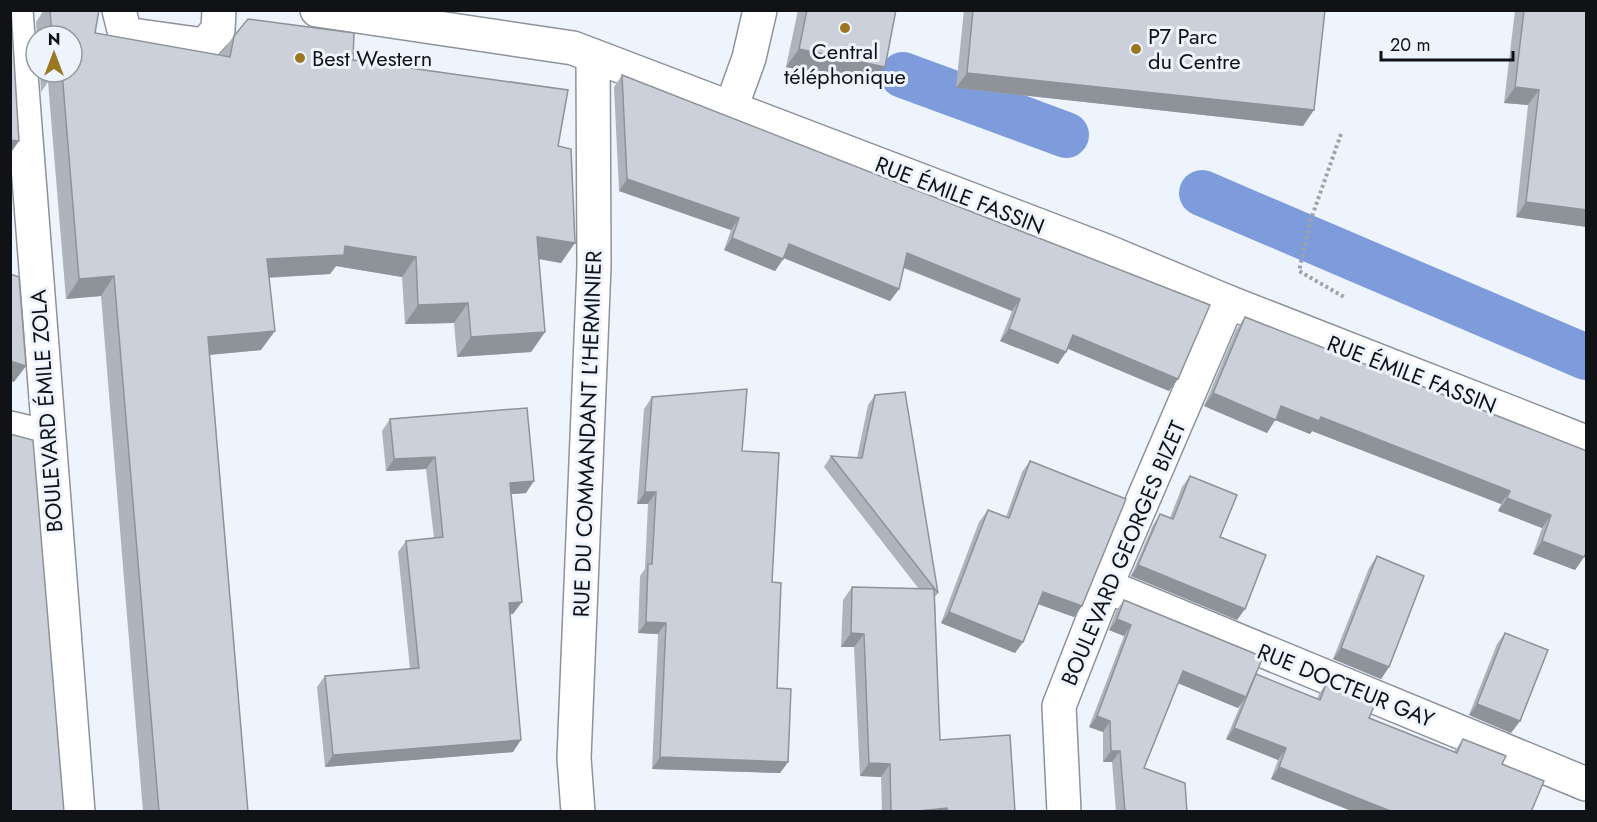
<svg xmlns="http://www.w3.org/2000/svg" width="1597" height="822" font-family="Jost,sans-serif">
	<rect width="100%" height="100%" fill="#eef4fe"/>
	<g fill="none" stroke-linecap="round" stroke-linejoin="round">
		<!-- canal -->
		<g stroke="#7e9cdb" stroke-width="46">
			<path d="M903,75L1066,135"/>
			<path d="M1202,193L1586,357"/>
		</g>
		<!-- minor casing -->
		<g stroke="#8d929c" stroke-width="36">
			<g id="minor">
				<path d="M16,10L78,812"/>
				<path d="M119,10L125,34L204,45L218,30L219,10"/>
				<path d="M317,10L573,48L1106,251L1228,302L1586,442"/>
				<path d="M731,108L749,58L760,10"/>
				<path d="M10,428L48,437"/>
				<path d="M1106,586L1586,784"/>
				<path d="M578,812L574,758L594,266L593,56"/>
				<path d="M1064,812L1059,706L1106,586L1228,302"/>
			</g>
		</g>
		<!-- path -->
		<path stroke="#9ea2aa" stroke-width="4" stroke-dasharray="3 3" stroke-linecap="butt" d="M1341,134L1310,222L1299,271L1346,298"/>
		<!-- minor -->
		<use href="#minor" stroke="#fff" stroke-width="33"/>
	</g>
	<!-- wall -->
	<g fill="#afb3bc">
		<path d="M42,10H99L95,33L220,55L234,36L353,60L558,146L561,263L539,259L545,332L531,352L457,357L454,323L405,324L402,277L336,266L330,274L269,278L261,350L210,355L248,812H143L101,296L66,299L48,82L41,92L40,72H72V36H37L36,22L42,13Z"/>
		<path d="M798,10H896L872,85L786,67Z"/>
		<path d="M964,10H1325L1303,126L956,88Z"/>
		<path d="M1515,10H1587V227L1516,217L1528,105L1504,103Z"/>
		<path d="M622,75L1178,379L1169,391L1068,349L1058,364L1000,341L1012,311L903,268L899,289L890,301L784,258L775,271L724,250L731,230L619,191L614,87Z"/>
		<path d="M1245,317L1587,451L1584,557L1575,570L1533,554L1542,528L1498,511L1501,504L1312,431L1310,434L1275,420L1267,433L1204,406L1236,330Z"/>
		<path d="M875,395L938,593L935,597L940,740L1015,812H882L881,777L860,776L854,647H841L843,600L852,587L919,589L824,467L831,456L857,458L868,405Z"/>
		<path d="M652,397L742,451L772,582L777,688L788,762L780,773L652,769L658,634L638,633L640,576L645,569L648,504H637L644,409Z"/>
		<path d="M390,419L526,493L511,494L513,614H510L513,752L325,767L317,687L325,676L410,669L398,552L406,541L434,538L426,469L386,471L382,431Z"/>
		<path d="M1030,461L1082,606L1074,617L1038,604L1023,642L1015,653L941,623L979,522L988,510L1006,517L1022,472Z"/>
		<path d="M1190,476L1220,537L1237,620L1131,576L1153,525L1160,514L1170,518L1182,487Z"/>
		<path d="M1377,556L1389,667L1381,679L1333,659L1369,568Z"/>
		<path d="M1124,600L1253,679L1256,674L1317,699L1319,694L1327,682L1369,718L1454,752L1463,739L1502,764L1531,812H1354L1271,779L1278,760L1226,739L1241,704L1238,708L1178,683L1144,768L1187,812H1116L1112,762H1103V732L1089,727L1124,636L1109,630L1116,611Z"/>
		<path d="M1505,633L1520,721L1511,733L1469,715L1497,644Z"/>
	</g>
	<!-- shaded-wall -->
	<g fill="#8e9299">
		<path d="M799,49L885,67L872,85L786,67Z"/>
		<path d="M967,73L1314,110L1303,126L956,88Z"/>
		<path d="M1515,87L1539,90L1528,105L1504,103Z"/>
		<path d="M10,140L19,141L10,154Z"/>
		<path d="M627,179L739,218L731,230L619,191Z"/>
		<path d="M1526,202L1587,210V227L1516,217Z"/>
		<path d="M537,237L575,243L561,263L523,256Z"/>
		<path d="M732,238L783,259L775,271L724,250Z"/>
		<path d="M789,244L899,289L890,301L781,257Z"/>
		<path d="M345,246L416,257L402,277L336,266L330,274L253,278L267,259Z"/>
		<path d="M907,253L1020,299L1012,311L898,265Z"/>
		<path d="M114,276L101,296L66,299L79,279Z"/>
		<path d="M468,303L454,323L405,324L418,305Z"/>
		<path d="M1009,329L1066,352L1058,364L1000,341Z"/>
		<path d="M275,331L261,350L195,356L208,337Z"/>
		<path d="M545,332L531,352L457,357L471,337Z"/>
		<path d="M1073,335L1178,379L1169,391L1064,347Z"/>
		<path d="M10,361L26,366L14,382L10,381Z"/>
		<path d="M1213,393L1281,406L1321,417L1510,491L1501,504L1312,431L1310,434L1275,420L1267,433L1204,406Z"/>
		<path d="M435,457L426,469L386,471L394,459Z"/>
		<path d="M534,481L526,493L502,495L510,483Z"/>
		<path d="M645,492H656L648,504H637Z"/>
		<path d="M1507,498L1551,515L1542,528L1498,511Z"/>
		<path d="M1542,541L1584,557L1575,570L1533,554Z"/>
		<path d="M1138,565L1245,609L1237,620L1131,576Z"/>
		<path d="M1043,592L1082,606L1074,617L1035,603Z"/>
		<path d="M522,602L513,614L501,615L509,603Z"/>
		<path d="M949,612L1023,642L1015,653L941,623Z"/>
		<path d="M1117,619L1131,625L1124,636L1109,630Z"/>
		<path d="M646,622L666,623L658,634L638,633Z"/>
		<path d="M851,633L864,634L854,647H841Z"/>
		<path d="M1341,648L1389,667L1381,679L1333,659Z"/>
		<path d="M1183,671L1246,697L1238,708L1175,682Z"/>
		<path d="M1477,704L1520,721L1511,733L1469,715Z"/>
		<path d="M1097,716L1110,721L1103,732L1089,727Z"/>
		<path d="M1234,728L1286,748L1278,760L1226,739Z"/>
		<path d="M521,740L513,752L325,767L333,755Z"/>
		<path d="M1111,751H1120L1112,762H1103Z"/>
		<path d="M660,757L788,762L780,773L652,769Z"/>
		<path d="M869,763L890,764L881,777L860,776Z"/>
		<path d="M1279,767L1393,812H1354L1271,779Z"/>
		<path d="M947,808L945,812H909Z"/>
	</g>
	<!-- building -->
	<g fill="#cbd0db" stroke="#8e9299" stroke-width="1.5">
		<path d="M10,10H11L19,141L10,140Z"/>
		<path d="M50,10H99L95,33L230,57L234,36L248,19L354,33L353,60L568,90L558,146L571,149L575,243L537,237L545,332L471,337L468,303L418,305L416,257L345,246L344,255L267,259L275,331L208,337L248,812H159L114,276L79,279L62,72H72V36H52Z"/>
		<path d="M807,10H896L885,67L799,49Z"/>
		<path d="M973,10H1325L1314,110L967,73Z"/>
		<path d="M1524,10H1587V210L1526,202L1539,90L1515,87Z"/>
		<path d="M622,75L1210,305L1178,379L1073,335L1066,352L1009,329L1020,299L907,253L899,289L789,244L783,259L732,238L739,218L627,179Z"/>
		<path d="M10,274L19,277L26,366L10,361Z"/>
		<path d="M1245,317L1587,451V551L1584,557L1542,541L1551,515L1507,498L1510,491L1321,417L1319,421L1281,406L1276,420L1213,393Z"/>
		<path d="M747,389L742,451L779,453L772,582L781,583L777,688L791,689L788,762L660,757L666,623L646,622L648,564H652L656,492H645L652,397Z"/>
		<path d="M905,392L938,593L831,456L862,458L875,395Z"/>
		<path d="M527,408L534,481L510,483L522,602L509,603L521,740L333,755L325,676L419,668L406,541L443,537L435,457L394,459L390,419Z"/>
		<path d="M10,434L33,440L64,812H10Z"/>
		<path d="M1030,461L1126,499L1082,606L1043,592L1023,642L949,612L988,510L1009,518Z"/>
		<path d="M1190,476L1237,495L1220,537L1266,555L1245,609L1138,565L1160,514L1173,519Z"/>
		<path d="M1377,556L1424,576L1389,667L1341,648Z"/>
		<path d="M852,587L934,589L940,740L1010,735L1015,812H948L947,808L909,812H891L890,764L869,763L864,634L851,633Z"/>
		<path d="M1124,600L1263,657L1246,697L1183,671L1144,768L1185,783L1187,812H1125L1120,751H1111L1110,721L1097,716L1131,625L1117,619Z"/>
		<path d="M1505,633L1548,650L1520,721L1477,704Z"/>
		<path d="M1256,674L1320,700L1327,682L1376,702L1369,718L1457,753L1463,739L1506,756L1502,764L1544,781L1531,812H1393L1279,767L1286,748L1234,728Z"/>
	</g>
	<!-- markers -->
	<g fill="#9b7722" stroke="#eef4fe" stroke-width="2">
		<circle cx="845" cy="28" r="6"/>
		<circle cx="1136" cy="49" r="6"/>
		<circle cx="300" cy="58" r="6"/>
	</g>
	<g text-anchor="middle" stroke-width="6" stroke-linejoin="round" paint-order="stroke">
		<!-- poi labels -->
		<g font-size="22" fill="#101215" stroke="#eef4fe" text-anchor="start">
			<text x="1148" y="44">P7 Parc<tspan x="1148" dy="25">du Centre</tspan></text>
			<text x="845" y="59" text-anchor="middle">Central<tspan x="845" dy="25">téléphonique</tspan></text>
			<text x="312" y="66">Best Western</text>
		</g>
		<!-- street labels -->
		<g font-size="22" fill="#101215" stroke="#eef4fe">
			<text transform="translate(960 195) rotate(21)" y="8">RUE ÉMILE FASSIN</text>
			<text transform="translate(1412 374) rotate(21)" y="8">RUE ÉMILE FASSIN</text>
			<text transform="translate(46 411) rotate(-94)" y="8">BOULEVARD ÉMILE ZOLA</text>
			<text transform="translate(587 434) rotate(-88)" y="8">RUE DU COMMANDANT L'HERMINIER</text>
			<text transform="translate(1123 553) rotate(-67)" y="8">BOULEVARD GEORGES BIZET</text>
			<text transform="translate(1346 685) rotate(22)" y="8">RUE DOCTEUR GAY</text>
		</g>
	</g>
	<!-- border -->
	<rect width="1597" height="822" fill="none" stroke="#101215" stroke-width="24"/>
	<!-- north arrow -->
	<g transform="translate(54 54)"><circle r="28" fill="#eef4fe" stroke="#959aa1" stroke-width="1.5"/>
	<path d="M0-4.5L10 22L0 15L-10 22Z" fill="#9b7722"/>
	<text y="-9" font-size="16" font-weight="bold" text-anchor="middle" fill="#101215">N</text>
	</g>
	<!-- scale -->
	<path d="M1381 51v9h132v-9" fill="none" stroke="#101215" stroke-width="3"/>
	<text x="1390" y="51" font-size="18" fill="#101215" stroke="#eef4fe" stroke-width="4.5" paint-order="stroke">20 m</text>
</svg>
